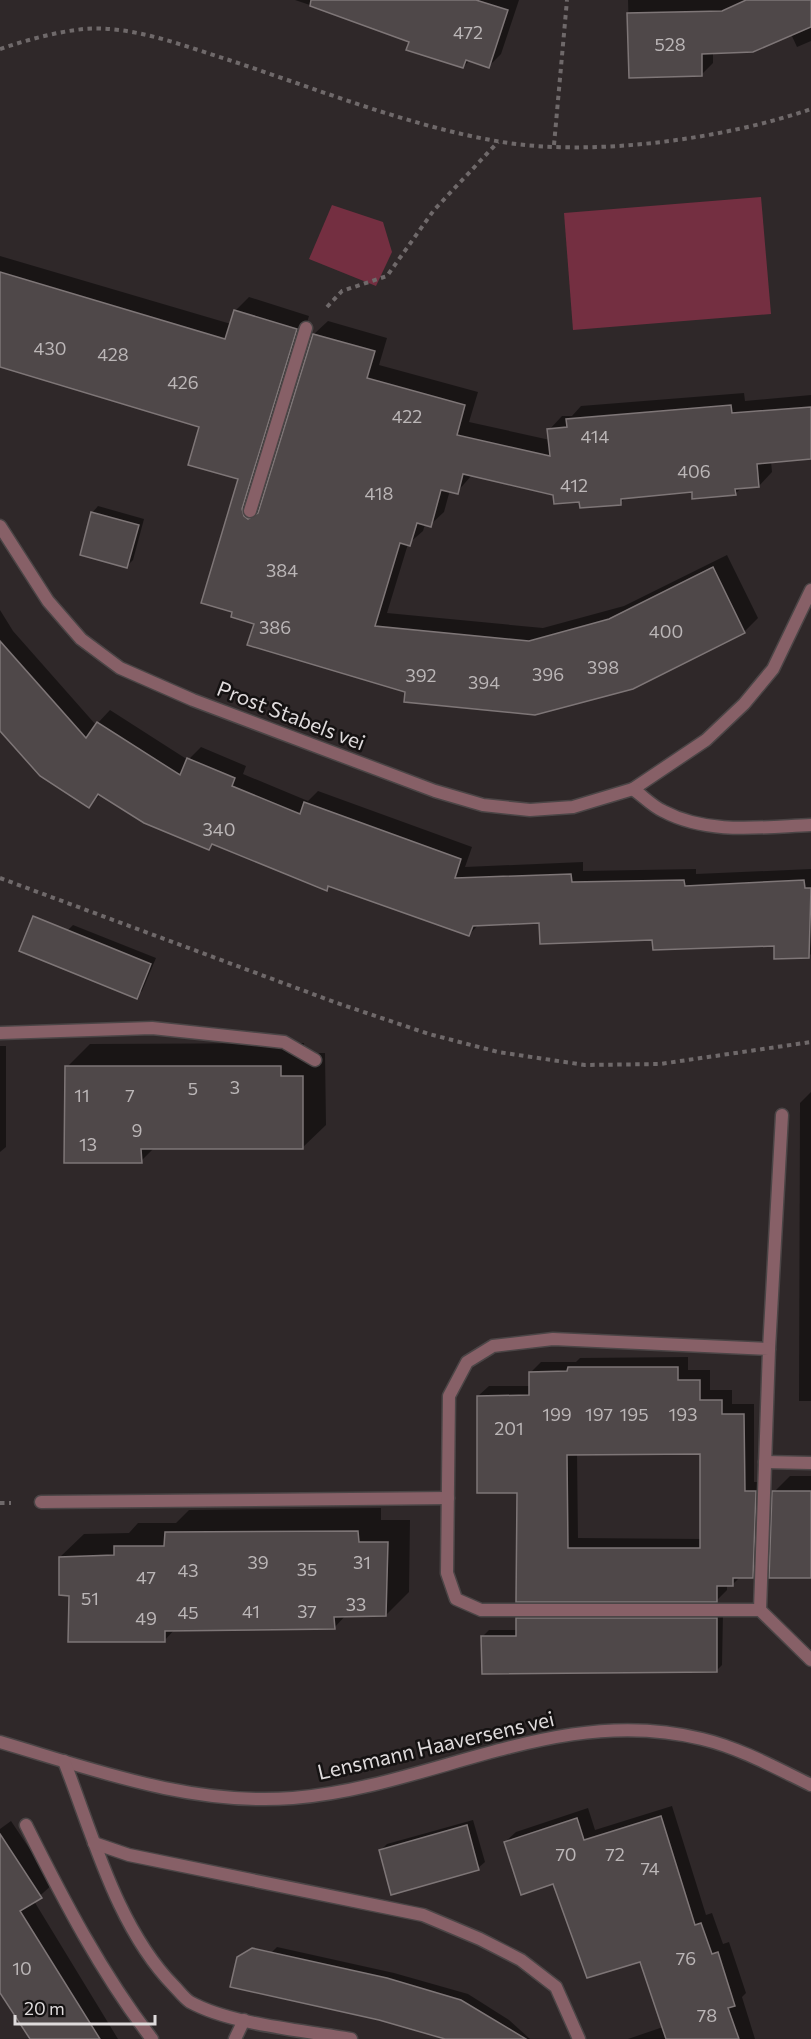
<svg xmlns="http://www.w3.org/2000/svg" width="811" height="2039" font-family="Commissioner,sans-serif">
	<rect width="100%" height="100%" fill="#2f2829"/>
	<!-- green -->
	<g fill="#742f41">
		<path d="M761,197L771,314L573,330L564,213Z"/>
		<path d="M332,205L383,222L392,252L376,286L309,259Z"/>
	</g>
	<!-- shadow -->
	<g fill="#0007" fill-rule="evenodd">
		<path d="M295,0H519L501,54L489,66L470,60L463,67L387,31Z"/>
		<path d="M628,0H811V41L797,47L791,34L713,52V63L702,74L630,77Z"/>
		<path d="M0,256L231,324L235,311L249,297L309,316L255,494L257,503L262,506L314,334L328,321L387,338L379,365L478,392L469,422L550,440L549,430L562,416H572L581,406L744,393L745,401L811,395V457L771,461L772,472L759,486L742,487L735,494L693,491L627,497L620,503L580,501L472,475L457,492L450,490L444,512L430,525L425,524L423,531L408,544L387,613L543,628L624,606L727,555L758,618L744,632L407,690L255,623L233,616L239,478L201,426L0,366Z"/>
		<path d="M98,506L144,519L133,560L127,566L92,513Z"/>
		<path d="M0,610L13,631L96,725L110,710L188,760L201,747L246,766L243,774L308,801L318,791L472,847L465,867L583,862V871L696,869V874L811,869V954L809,956L775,944L654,938L540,922L479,924L469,935L330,885L326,889L214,843L209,848L101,794L89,806L0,729Z"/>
		<path d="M73,925L156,958L142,991L136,997L67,931Z"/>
		<path d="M304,1043V1053H325L326,1125L302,1148H154L141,1161L67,1067L90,1044Z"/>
		<path d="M0,1046H6V1147L0,1152Z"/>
		<path d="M811,1092V1401H799L800,1103Z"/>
		<path d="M688,1357V1370H710V1390H732V1404H754V1482H766L763,1566L752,1576H741L733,1584H727V1590L717,1600H517L518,1491L478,1396L489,1386H530V1373L541,1362H576L580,1358ZM702,1452V1539L578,1538L577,1453Z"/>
		<path d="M790,1476H811V1576L774,1492Z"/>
		<path d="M381,1508V1520H410L409,1592L386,1615H346L334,1628L175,1629L164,1641L70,1594L60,1557L84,1534L129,1533L138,1523H176L189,1510Z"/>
		<path d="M523,1613H723L722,1665L716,1671L483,1636L489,1630H517V1619Z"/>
		<path d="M672,1806L706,1915L712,1913L723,1944L729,1942L746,1993L742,1997L755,2039H628L663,2027L641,1960L505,1842L516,1832L588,1808L595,1830Z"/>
		<path d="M473,1820L485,1862L478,1868L381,1850L387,1844Z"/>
		<path d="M11,1821L53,1884L34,1901L118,2039H33L0,1987V1829Z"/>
		<path d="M277,1947L394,1973L468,1994L509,2020L530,2039H447L271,1953Z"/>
	</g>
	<!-- building -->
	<g fill="#4f4849" stroke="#7e7677" stroke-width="1.5" fill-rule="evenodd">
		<path d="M311,0H476L508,10L489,68L466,60L463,68L406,50L409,42L310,6Z"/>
		<path d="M746,0H811V27L753,52L702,54V76L629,78L627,13L722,11Z"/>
		<path d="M0,272L225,339L234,310L297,329L242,509L244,516L248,519L258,513L313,334L375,351L367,378L465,405L457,435L550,456L547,429L567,427L566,419L731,405L732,413L811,407V459L757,464L759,487L735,489L736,495L692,499V492L621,499V505L580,508L579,502L554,504L553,495L463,474L458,494L441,490L431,527L417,523L410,546L400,543L375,626L529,641L609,619L713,567L745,633L633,689L535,715L404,702L405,692L247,645L254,624L231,617L232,612L201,603L238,479L188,465L199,427L0,367Z"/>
		<path d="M91,512L139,525L127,568L80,555Z"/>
		<path d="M0,641L86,738L97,722L180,775L187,758L235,778L232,786L300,814L304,802L461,859L455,878L571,874L572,882L684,880L685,886L804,880L805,888H811L809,958L774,959V946L653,950L652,940L540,944L539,923L473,926L469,936L328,886L327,891L212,844L209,850L144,823L98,794L89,808L40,776L0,731Z"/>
		<path d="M33,916L151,964L137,999L19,951Z"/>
		<path d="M65,1066H281V1076H303V1149H141L142,1163H64Z"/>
		<path d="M568,1367H678V1380H700V1400H722V1414H744L745,1491H756L753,1578H733V1586H717V1602H516L517,1493H477V1396L529,1395V1372L567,1371ZM700,1454V1548H568L567,1455Z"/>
		<path d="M772,1491H811V1578H769Z"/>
		<path d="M358,1531L359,1542H388L386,1616L334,1617L335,1629L165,1631V1642H68L69,1596L59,1595V1557L114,1555V1546H164L165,1532Z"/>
		<path d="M516,1618H717V1672L482,1674L481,1636H516Z"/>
		<path d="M661,1816L695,1925L701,1923L712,1954L718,1952L735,2006L728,2008L739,2039H666L640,1962L587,1978L553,1884L521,1895L504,1842L577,1818L584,1840Z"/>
		<path d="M467,1825L479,1870L391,1895L379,1850Z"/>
		<path d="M0,1834L42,1898L20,1911L100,2039H30L0,1993Z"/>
		<path d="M252,1948L387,1978L461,2000L526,2039H445L379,2020L230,1987L237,1957Z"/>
	</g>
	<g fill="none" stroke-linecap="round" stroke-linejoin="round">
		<!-- lane casing -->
		<g stroke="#4b4546" stroke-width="15">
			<path id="lane" d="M250,511L306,328"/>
		</g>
		<!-- street casing -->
		<g stroke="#4b4546" stroke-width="15">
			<g id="street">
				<path d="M0,526L48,601L81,639L120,668L193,700L435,791L483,805L530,810L573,807L633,789L706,740L744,704L773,669L811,590"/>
				<path d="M633,789C643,796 652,806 663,811C708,835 762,827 811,825"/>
				<path d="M0,1033L152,1028L284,1042L315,1060"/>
				<path d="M769,1349L782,1115"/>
				<path d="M765,1462L811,1463"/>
				<path d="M41,1502L448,1498"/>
				<path d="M760,1610L769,1349L553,1339L493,1346L467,1362L449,1396L447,1573L456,1599L481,1610H760L811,1660"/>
				<path d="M0,1742C95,1770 192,1806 293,1798C432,1787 558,1703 702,1739C740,1748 776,1768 811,1785"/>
				<path d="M64,1761C93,1835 117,1928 174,1986C179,1991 184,1998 190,2002C232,2025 303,2030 351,2039"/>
				<path d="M26,1825C63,1899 101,1973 152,2039"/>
				<path d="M94,1843L129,1855L423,1915L480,1939L521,1960L556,1987L579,2039"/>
				<path d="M235,2039L244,2020"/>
			</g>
		</g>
		<!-- path -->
		<g stroke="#6f696a" stroke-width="4" stroke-dasharray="4.5 4.5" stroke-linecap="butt">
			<path d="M0,49C27,40 55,32 84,29C132,25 184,46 229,60C317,89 411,127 502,142C593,157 724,139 811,109"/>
			<path d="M554,145L567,0"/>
			<path d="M327,307L342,291L387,276L434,210L498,142"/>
			<path d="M0,878L337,1003L429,1034L498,1052L585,1065L660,1064L811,1042"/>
			<path d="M0,1503H11"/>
		</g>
		<!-- lane -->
		<use href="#lane" stroke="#876067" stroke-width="12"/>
		<!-- street -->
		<use href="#street" stroke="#876067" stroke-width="12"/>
	</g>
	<g text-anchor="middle" stroke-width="5" stroke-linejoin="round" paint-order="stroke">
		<!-- number labels -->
		<g font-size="18" fill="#bbb6b7">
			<text x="468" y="39">472</text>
			<text x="670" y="51">528</text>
			<text x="50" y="355">430</text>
			<text x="113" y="361">428</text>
			<text x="183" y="389">426</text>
			<text x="407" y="423">422</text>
			<text x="595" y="443">414</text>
			<text x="694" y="478">406</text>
			<text x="574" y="492">412</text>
			<text x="379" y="500">418</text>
			<text x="282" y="577">384</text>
			<text x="275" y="634">386</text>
			<text x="666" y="638">400</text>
			<text x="603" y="674">398</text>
			<text x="548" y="681">396</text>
			<text x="421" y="682">392</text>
			<text x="484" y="689">394</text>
			<text x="219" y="836">340</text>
			<text x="235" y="1094">3</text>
			<text x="193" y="1095">5</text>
			<text x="82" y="1102">11</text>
			<text x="130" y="1102">7</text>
			<text x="137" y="1137">9</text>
			<text x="88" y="1151">13</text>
			<text x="557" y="1421">199</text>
			<text x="599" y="1421">197</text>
			<text x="634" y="1421">195</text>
			<text x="683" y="1421">193</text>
			<text x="509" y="1435">201</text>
			<text x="258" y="1569">39</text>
			<text x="362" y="1569">31</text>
			<text x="307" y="1576">35</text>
			<text x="188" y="1577">43</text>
			<text x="146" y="1584">47</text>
			<text x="90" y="1605">51</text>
			<text x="356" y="1611">33</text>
			<text x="251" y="1618">41</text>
			<text x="307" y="1618">37</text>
			<text x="188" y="1619">45</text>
			<text x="146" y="1625">49</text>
			<text x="566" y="1861">70</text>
			<text x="615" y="1861">72</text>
			<text x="650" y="1875">74</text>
			<text x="686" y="1965">76</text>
			<text x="22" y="1975">10</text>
			<text x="707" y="2022">78</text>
		</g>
		<!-- street labels -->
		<g font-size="21" fill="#dfdbdc" stroke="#151212">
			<text transform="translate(291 716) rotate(21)" y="7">Prost Stabels vei</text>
			<text transform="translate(436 1746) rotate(-13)" y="7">Lensmann Haaversens vei</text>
		</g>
	</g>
	<!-- scale -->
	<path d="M15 2015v9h140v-9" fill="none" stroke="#dfdbdc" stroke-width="3"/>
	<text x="24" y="2015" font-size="18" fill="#dfdbdc" stroke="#151212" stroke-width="4.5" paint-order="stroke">20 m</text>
</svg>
